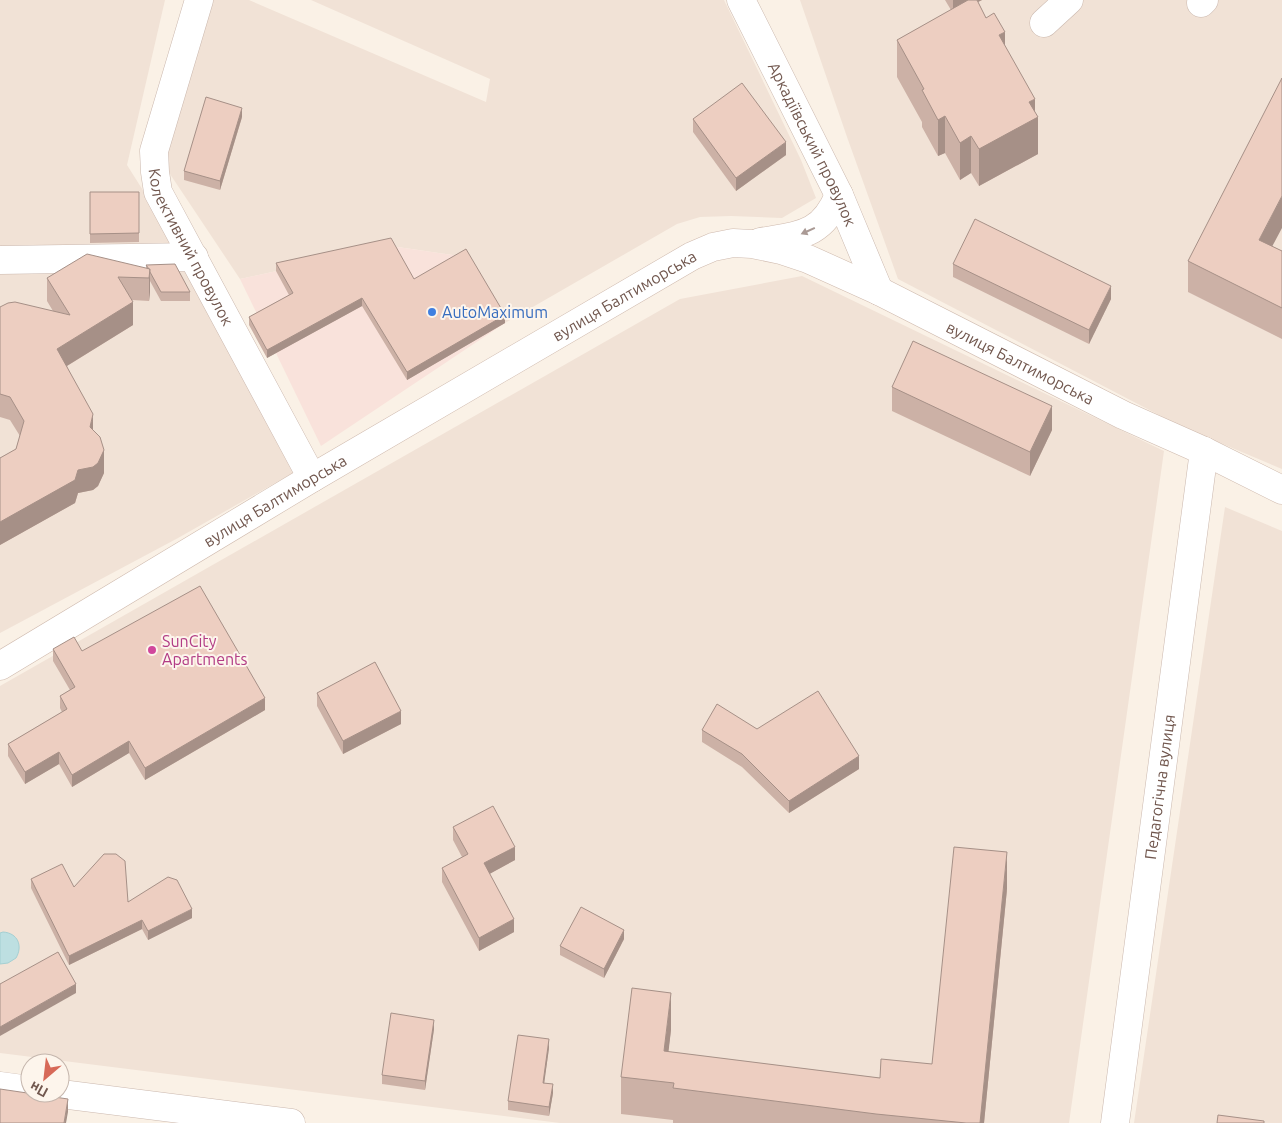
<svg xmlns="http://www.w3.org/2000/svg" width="1282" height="1123" font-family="Ubuntu,sans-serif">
	<rect width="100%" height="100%" fill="#faf1e6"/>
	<!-- residential -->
	<g fill="#f1e2d6">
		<path d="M0,0H165L127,165L183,254L0,252Z"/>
		<path d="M212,0H249L486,102L490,79L311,0H724L801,160L816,198L782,218L731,216L700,217L677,224L505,323L466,257L391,246L240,279L160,159Z"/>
		<path d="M800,0H1282V469L1180,426L898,279L847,137Z"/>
		<path d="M179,260L298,470L178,538L0,633V261Z"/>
		<path d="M802,276L1164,451L1069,1123H560L0,1053V686L680,299Z"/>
		<path d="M1225,507L1282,531V1123H1134Z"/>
	</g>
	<!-- commercial -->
	<path fill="#f9e2db" d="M391,246L466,257L505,323L321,446L240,279Z"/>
	<!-- water -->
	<path fill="#bddfe1" stroke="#a4cfd2" d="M3,932C18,933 23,946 16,958L8,963L0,964V933Z"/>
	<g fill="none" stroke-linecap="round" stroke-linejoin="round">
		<!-- minor casing -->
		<g stroke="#cbb8ae" stroke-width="29">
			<g id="minor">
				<path id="s1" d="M199,0L154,151L155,172L158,192L312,478"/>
				<path d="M1201,3L1204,0"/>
				<path d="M1044,23L1069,0"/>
				<path d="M0,260L194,257"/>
				<path d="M0,1086L30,1090"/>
				<path d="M53,1093L291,1123"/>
			</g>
		</g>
		<!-- tertiary casing -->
		<g stroke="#cbb8ae" stroke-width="29">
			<g id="tertiary">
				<path id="s2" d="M741,0L839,195L879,291"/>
				<path id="s3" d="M1115,1123L1204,451"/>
			</g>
		</g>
		<!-- secondary casing -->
		<g stroke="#cfbaae" stroke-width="29">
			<g id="secondary">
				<path d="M760,242C800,235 822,236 839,195"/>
				<path id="s4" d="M0,666L312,478L692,256L713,247L733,243L752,244L781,250L808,259L879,291L1123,415L1204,451L1282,490"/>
			</g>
		</g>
		<!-- minor -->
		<use href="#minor" stroke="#fff" stroke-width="28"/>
		<!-- tertiary -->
		<use href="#tertiary" stroke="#fff" stroke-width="28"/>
		<!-- secondary -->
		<use href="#secondary" stroke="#fff" stroke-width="28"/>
	</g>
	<!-- wall -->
	<g fill="#ccb1a6">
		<path d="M945,0H982L978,2L986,18L1005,46L1035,111L1038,154L979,186L971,173L960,180L945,153L938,156L922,127V122L897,77V40L951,10Z"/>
		<path d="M242,117L220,190L184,180V171Z"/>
		<path d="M693,119L786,155L736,191L693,132Z"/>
		<path d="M90,192H139V242L90,243Z"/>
		<path d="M1272,246L1282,251V339L1188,292V261Z"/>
		<path d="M276,263L414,279L505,323L407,380L362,306L267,358L249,325V317L289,295L276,271Z"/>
		<path d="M953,264L1111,299L1089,344L953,277Z"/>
		<path d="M146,265L190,292V301H161L150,281V292L149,301L132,300L133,325L67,366L93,431L104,473L98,486L93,490L78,493L75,503L0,545V458L16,449L20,436L10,420L0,417V307L53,311L47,301V278L146,268Z"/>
		<path d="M892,387L1052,430L1030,476L892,411Z"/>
		<path d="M53,649L82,651L265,710L145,780L129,753L72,787L59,764L25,784L8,756V744L62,712L60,708V696L70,690L53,661Z"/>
		<path d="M317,693L401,724L343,754L317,706Z"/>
		<path d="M757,729L859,769L789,813L742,767L702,742V730Z"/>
		<path d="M453,827L515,860L489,874L514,932L479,951L442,882V868L462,857L453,840Z"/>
		<path d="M31,879L74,887L192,918L148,940L142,929L69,965L31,888Z"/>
		<path d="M1007,889L984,1123H673V1120L621,1114V1077L671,1030L668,1052L880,1078L932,1064Z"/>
		<path d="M624,939L604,978L560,955V946Z"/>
		<path d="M434,1029L425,1090L382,1084V1075Z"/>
		<path d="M549,1048L544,1083L553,1093L549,1116L508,1110V1101Z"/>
	</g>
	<!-- shaded-wall -->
	<g fill="#a69087">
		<path d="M953,0H982L953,14Z"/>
		<path d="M1005,32V69L999,35Z"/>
		<path d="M1035,99V118L1038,117V154L979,186V149L1029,102Z"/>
		<path d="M242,108V117L220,190V181Z"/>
		<path d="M945,116V153L938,156V120Z"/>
		<path d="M971,136V173L960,180V143Z"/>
		<path d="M786,142V155L736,191V178Z"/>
		<path d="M1282,196V228L1259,271V240Z"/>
		<path d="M150,269V292L149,301V278Z"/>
		<path d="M1111,286V299L1089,344V330Z"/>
		<path d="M362,298V306L267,358V350Z"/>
		<path d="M133,302V325L57,372V349Z"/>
		<path d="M505,315V323L407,380V372Z"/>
		<path d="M1052,406V430L1030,476V452Z"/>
		<path d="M93,414V437L90,427Z"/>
		<path d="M104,450V473L98,486L93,490L78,493L75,503L0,545V522L78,470Z"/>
		<path d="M265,698V710L145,780V768Z"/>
		<path d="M401,711V724L343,754V741Z"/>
		<path d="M129,741V753L72,787V775Z"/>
		<path d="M59,752V764L25,784V772Z"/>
		<path d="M859,756V769L789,813V801Z"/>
		<path d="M515,847V860L484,877V863Z"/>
		<path d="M1007,852V889L984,1123H980Z"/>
		<path d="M192,909V918L148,940V931Z"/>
		<path d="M514,919V932L479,951V938Z"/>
		<path d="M142,920V929L69,965V956Z"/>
		<path d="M624,930V939L604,978V969Z"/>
		<path d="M76,984V993L0,1036V1027Z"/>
		<path d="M671,993V1030L665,1082L664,1051Z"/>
		<path d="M434,1020V1029L425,1090V1081Z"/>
		<path d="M549,1039V1048L543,1092V1083Z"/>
		<path d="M553,1084V1093L549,1116V1107Z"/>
		<path d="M68,1099V1112L66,1123H64Z"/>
	</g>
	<!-- building -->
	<g fill="#edcec1" stroke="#a69087">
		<path d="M968,0H977L986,18L994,13L1005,32L999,35L1035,99L1029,102L1038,117L979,149L971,136L960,143L945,116L938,120L922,90L924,89L897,40Z"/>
		<path d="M1282,78V196L1259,240L1282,251V308L1188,261Z"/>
		<path d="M742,83L786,142L736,178L693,119Z"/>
		<path d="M206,97L242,108L220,181L184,171Z"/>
		<path d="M90,192H139V233L90,234Z"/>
		<path d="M975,219L1111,286L1089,330L953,264Z"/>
		<path d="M391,238L414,279L466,249L505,315L407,372L362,298L267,350L249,317L293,293L276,263Z"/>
		<path d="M87,254L150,269L149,278L118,277L133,302L57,349L93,414L90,427L100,437L104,450L98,463L93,467L78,470L75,480L0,522V458L16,449L24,421L10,397L0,394V307L8,303L15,302L70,315L47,278Z"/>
		<path d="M175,264L190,292H161L150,272V269H149L146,265Z"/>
		<path d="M913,341L1052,406L1030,452L892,387Z"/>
		<path d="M200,586L265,698L145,768L129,741L72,775L59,752L25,772L8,744L67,709L60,696L75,687L53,649L74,637L82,651Z"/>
		<path d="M375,662L401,711L343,741L317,693Z"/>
		<path d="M818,691L859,756L789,801L742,754L702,730L717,704L757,729Z"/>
		<path d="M493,806L515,847L484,863L514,919L479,938L442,868L468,854L453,827Z"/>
		<path d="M954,847L1007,852L980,1123H966L876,1114L673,1088L674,1083L621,1077L632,988L671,993L664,1051L880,1078L881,1059L932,1064Z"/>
		<path d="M104,854H116L125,861L128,902L168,877L177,880L192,909L148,931L142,920L69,956L31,879L62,864L74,887Z"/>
		<path d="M581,907L624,930L604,969L560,946Z"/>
		<path d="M58,952L76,984L0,1027V984Z"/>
		<path d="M391,1013L434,1020L425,1081L382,1075Z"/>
		<path d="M518,1035L549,1039L543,1083L553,1084L549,1107L508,1101Z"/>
		<path d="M0,1089L68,1099L64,1123H0Z"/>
		<path d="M1218,1115L1264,1121V1123H1217Z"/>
	</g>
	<!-- one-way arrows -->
	<defs><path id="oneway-solid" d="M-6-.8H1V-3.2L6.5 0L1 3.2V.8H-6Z" transform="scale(1.25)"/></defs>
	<use fill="#aa9a95" href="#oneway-solid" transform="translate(808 231) rotate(156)"/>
	<!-- markers -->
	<circle fill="#3f7fe0" stroke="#fdf5ec" stroke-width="2" cx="432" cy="312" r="5"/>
	<circle fill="#d1479c" stroke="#fdf5ec" stroke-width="2" cx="152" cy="650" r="5"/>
	<g text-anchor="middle" stroke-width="4" stroke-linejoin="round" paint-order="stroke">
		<!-- street labels -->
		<g font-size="16" fill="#71574e" stroke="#fdf5ec">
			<text dy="6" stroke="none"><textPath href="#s2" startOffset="161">Аркадіївський провулок</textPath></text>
			<text dy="6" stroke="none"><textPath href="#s1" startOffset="262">Колективний провулок</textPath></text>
			<text dy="6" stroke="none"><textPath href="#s4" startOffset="726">вулиця Балтиморська</textPath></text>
			<text dy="6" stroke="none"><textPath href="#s4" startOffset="1161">вулиця Балтиморська</textPath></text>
			<text dy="6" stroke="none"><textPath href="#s4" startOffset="321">вулиця Балтиморська</textPath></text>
			<text dy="6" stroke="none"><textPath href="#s3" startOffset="339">Педагогічна вулиця</textPath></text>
		</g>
		<!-- shop labels -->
		<g font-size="16" fill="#366cbe" stroke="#fdf5ec" text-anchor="start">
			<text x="442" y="318">AutoMaximum</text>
		</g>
		<!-- hotel labels -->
		<g font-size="16" fill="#b23c85" stroke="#fdf5ec" text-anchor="start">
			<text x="162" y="647">SunCity<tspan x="162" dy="18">Apartments</tspan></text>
		</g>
	</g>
	<!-- north arrow -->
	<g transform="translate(45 1078) rotate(208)"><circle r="24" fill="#fdf5ec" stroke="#c5b6ad"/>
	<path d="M0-4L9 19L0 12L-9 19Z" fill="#d76958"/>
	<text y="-8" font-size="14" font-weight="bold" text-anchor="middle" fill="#71574e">Пн</text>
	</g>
</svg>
